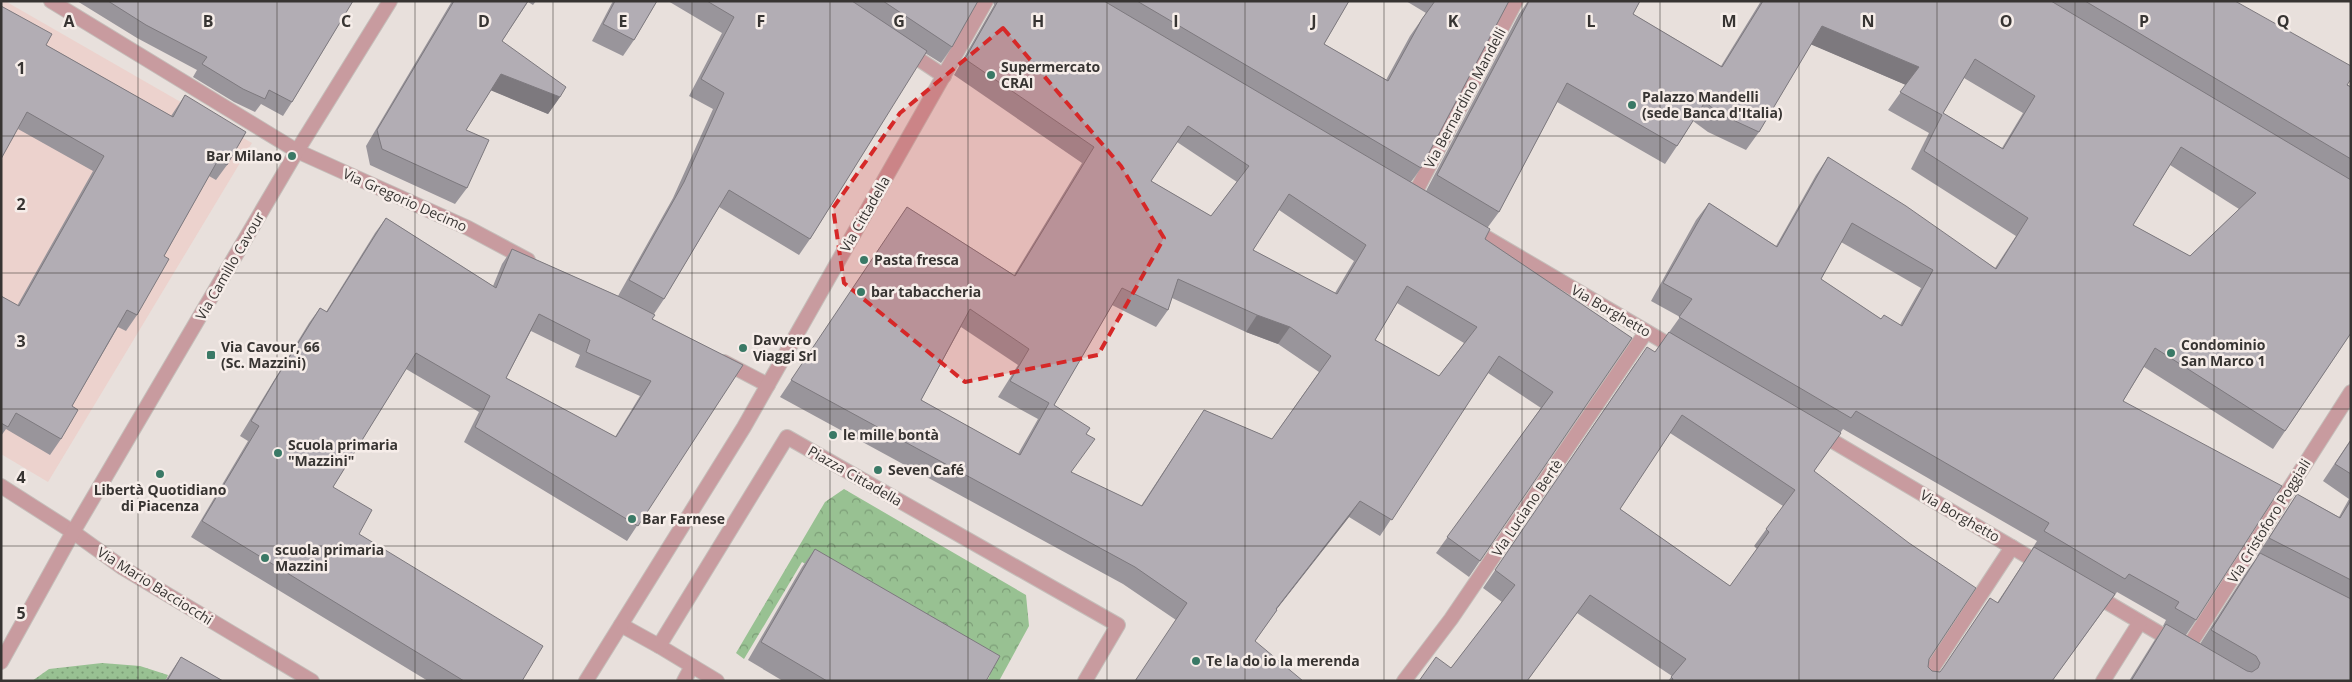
<svg xmlns="http://www.w3.org/2000/svg" width="2352" height="682" font-family="'Open Sans',sans-serif">
	<defs>
		<pattern id="grass-dots" width="8" height="8" patternUnits="userSpaceOnUse" patternTransform="scale(1.25)"><rect width="8" height="8" fill="#98c192"/><path d="M2 2h.1M6 6h.1" fill="none" stroke="#7d9e78" stroke-width="1.8" stroke-linecap="round"/></pattern>
		<pattern id="park-crowns" width="20" height="18" patternUnits="userSpaceOnUse" patternTransform="scale(1.25)"><rect width="20" height="18" fill="#98c192"/><path d="M2 6a3 3 0 1 1 6 0M12 15a3 3 0 1 1 6 0" fill="none" stroke="#7d9e78"/></pattern>
	</defs>
	<rect width="100%" height="100%" fill="#e8e0dc"/>
	<!-- education -->
	<path fill="#ecd2cd" d="M1,1H5L252,143L48,482L1,454Z"/>
	<!-- grass -->
	<path fill="url(#grass-dots)" d="M102,663L140,666L168,675L165,681H32L49,669Z"/>
	<!-- park -->
	<path fill="url(#park-crowns)" d="M844,489L1026,595L1029,626L999,681H987L990,675L897,617L802,562L744,659L736,653L825,502Z"/>
	<g fill="none" stroke-linecap="round" stroke-linejoin="round">
		<!-- service casing -->
		<g stroke="#c5beba" stroke-width="16">
			<g id="service">
				<path d="M659,646L717,681"/>
				<path d="M684,681L692,666"/>
			</g>
		</g>
		<!-- pedestrian casing -->
		<g stroke="#c5beba" stroke-width="16">
			<path id="pedestrian" d="M1,486L73,532"/>
		</g>
		<!-- minor casing -->
		<g stroke="#c5beba" stroke-width="16">
			<g id="minor">
				<path d="M51,1L297,151L468,228L528,260"/>
				<path d="M905,50L944,76"/>
				<path d="M1414,195L1516,1"/>
				<path d="M1470,228L1678,350"/>
				<path d="M724,362L768,385"/>
				<path d="M1819,433L2044,566"/>
				<path d="M73,532L123,568L312,681"/>
				<path d="M2093,594L2176,643"/>
				<path d="M621,625L659,646L787,437L1118,625L1085,681"/>
				<path d="M2187,649L2351,392"/>
				<path d="M1,662L73,532L297,151L390,1"/>
				<path d="M586,681L744,427L986,1"/>
				<path d="M1404,681L1451,619L1646,332"/>
				<path d="M1924,681L2012,547"/>
				<path d="M2103,681L2140,622"/>
			</g>
		</g>
		<!-- service -->
		<use href="#service" stroke="#c89b9f" stroke-width="14"/>
		<!-- pedestrian -->
		<use href="#pedestrian" stroke="#c89b9f" stroke-width="14"/>
		<!-- minor -->
		<use href="#minor" stroke="#c89b9f" stroke-width="14"/>
	</g>
	<!-- wall -->
	<g fill="#99959b" fill-rule="evenodd">
		<path d="M77,1H353L292,102L283,116L261,104L255,112L234,102L193,77L197,70L137,38Z"/>
		<path d="M452,1H536L533,5L528,2L502,41L560,97L548,114L491,90L466,130L467,188L455,204L370,165L366,146Z"/>
		<path d="M613,1H657L634,40L623,56L592,41Z"/>
		<path d="M668,1H978L952,47L941,63L925,53L810,239L799,255L719,207L664,299L654,314L652,319L743,365L627,541L464,442L479,412L406,369L333,487L359,534L522,681H428L191,537L248,441L240,436L265,395L309,323L320,308L326,312L375,233L386,218L493,286L502,264L512,249L618,296L673,198L713,109L689,96L722,33ZM531,331L580,355L575,367L640,396L615,437L506,378Z"/>
		<path d="M993,1H1349L1324,44L1386,80L1410,36L1426,13L1406,1H1509L1421,168L1411,182L1426,191L1519,14L1528,1H1640L1633,14L1721,66L1761,1H2235L2351,87V333L2273,449L2144,367L2123,401L2196,620L2186,635L2200,644L2247,571L2258,556H2257L2285,512L2297,494L2339,517L2349,499L2323,481L2351,439V681H2129L2154,641L2164,627L2163,626L2166,620L2117,592L2052,681H1668L1672,676L1577,613L1527,681H1419L1451,668L1502,602L1483,588L1635,364L1655,352L1680,317L1651,301L1696,220L1709,203L1776,246L1816,175L1828,157L1995,268L2016,236L1911,169L1929,133L1888,110L1906,85L1811,44L1759,132L1746,150L1708,132L1693,121L1677,146L1665,164L1557,102L1499,212L1488,227L1485,239L1632,338L1469,577L1436,553L1541,408L1488,373L1380,536L1349,517L1276,610H1277L1255,641L1176,620L1123,584L780,397L907,207L1014,275L1082,163L954,75L994,5ZM1964,78L2023,113L2002,148L1943,113ZM1177,142L1237,182L1211,216L1151,181ZM2170,165L2239,209L2190,256L2133,225ZM1279,210L1354,261L1335,293L1253,250ZM1841,242L1921,288L1900,325L1881,319L1821,279ZM1172,298L1246,332L1278,344L1319,372L1272,439L1204,410L1141,506L1071,472L1086,434L1054,405L1112,305L1156,327L1168,310ZM1397,303L1464,343L1439,376L1375,340ZM961,327L1018,365L998,397L1038,419L1018,454L921,400ZM1843,429L2037,541L2032,549V550L1997,603L1990,598L1942,670L1940,672L1932,671L1928,667L1929,659L1814,471ZM1670,433L1783,506L1754,546L1757,549L1730,586L1620,509Z"/>
		<path d="M46,45L171,116L185,95L227,165L216,180L209,176L164,256L137,315L126,331L118,327L72,406L61,439L50,455L6,429L1,436V296L17,306L93,171L18,129Z"/>
		<path d="M815,549L986,681H783L748,660L802,567Z"/>
		<path d="M181,657L223,681H165Z"/>
	</g>
	<!-- shaded-wall -->
	<g fill="#7d797e">
		<path d="M1822,26L1919,67L1906,85L1810,44Z"/>
		<path d="M501,74L560,97L548,114L490,90Z"/>
		<path d="M1257,315L1290,327L1278,344L1246,332Z"/>
		<path d="M1360,501L1349,517L1264,625L1276,609Z"/>
	</g>
	<!-- building -->
	<g fill="#b2adb4" stroke="#7d797e" fill-rule="evenodd">
		<path d="M108,1H353L292,102L269,90L265,99L243,89L202,64L207,57L146,25Z"/>
		<path d="M454,1H528L502,41L566,87L560,97L501,74L466,130L489,140L467,188L382,149L377,130Z"/>
		<path d="M615,1H657L634,40L603,24Z"/>
		<path d="M707,1H852L927,51L810,239L729,190L664,299L629,280L684,182L724,93L701,79L734,17Z"/>
		<path d="M883,1H978L952,47Z"/>
		<path d="M998,1H1104L1490,229L1485,239L1632,338L1480,561L1447,537L1553,392L1499,356L1392,520L1360,501L1276,609L1277,610L1255,641L1303,681H1135L1187,603L1135,567L791,380L907,207L1015,276L1094,147L965,59ZM1188,126L1249,166L1211,216L1151,181ZM1289,194L1366,245L1337,294L1253,250ZM1178,279L1257,315L1290,327L1331,356L1272,439L1204,410L1142,506L1071,472L1095,439L1086,434L1090,428L1054,405L1122,288L1168,310ZM1407,286L1477,327L1439,376L1375,340ZM970,309L1029,349L1010,381L1049,403L1020,455L921,400Z"/>
		<path d="M1137,1H1349L1324,44L1388,81L1422,19L1435,1H1509L1421,168Z"/>
		<path d="M1529,1H1640L1633,14L1722,67L1763,1H2051L2351,180V333L2285,431L2155,348L2123,401L2282,486L2196,620L2175,608L2179,602L2129,574L2125,579L2044,531L2049,523L1856,411L1851,418L1679,317L1692,299L1663,283L1709,203L1777,247L1828,157L1906,206L1996,269L2028,218L1924,151L1942,115L1900,92L1919,67L1822,26L1759,132L1720,114L1705,102L1677,146L1567,83L1499,212L1437,175ZM1975,59L2035,96L2003,149L1943,113ZM2181,147L2256,193L2190,256L2133,225ZM1852,223L1933,270L1902,326L1884,315L1881,319L1821,279Z"/>
		<path d="M2085,1H2235L2351,66V79L2347,85L2351,87V159Z"/>
		<path d="M1,6L52,34L46,45L173,117L185,95L246,132L227,165L218,160L164,256L169,259L137,315L127,310L72,406L78,410L61,439L16,413L8,427L1,423V296L19,306L104,156L27,112L1,159Z"/>
		<path d="M386,218L496,288L512,249L620,297L655,315L652,319L743,365L638,526L475,427L490,396L416,353L333,487L372,510L359,534L543,646L522,681H464L202,521L259,426L251,421L275,380L320,308L327,312ZM539,314L590,340L586,352L651,381L616,437L506,378Z"/>
		<path d="M1669,332L1841,433L1814,471L1909,543L1976,588L1929,659L1928,667L1932,671L1940,672L1943,668L1990,598L1998,603L2034,547L2115,594L2052,681H1672L1673,679L1671,677L1686,659L1590,595L1527,681H1419L1436,657L1451,668L1515,585L1495,570L1647,347L1655,352ZM1682,415L1795,490L1766,529L1769,532L1730,586L1620,509Z"/>
		<path d="M2351,440V474L2335,464Z"/>
		<path d="M2297,494L2340,518L2351,500V580L2269,538Z"/>
		<path d="M815,549L1000,656L986,681H827L761,642Z"/>
		<path d="M2260,553L2351,599V681H2131L2166,624L2247,671L2252,672L2258,668L2260,663L2256,656L2211,630Z"/>
		<path d="M181,657L223,681H167Z"/>
	</g>
	<!-- marked area -->
	<path fill="#d62828" fill-opacity="0.2" stroke="#d62828" stroke-width="4" stroke-dasharray="10 6" stroke-linejoin="round" d="M1003,28L1121,166L1164,238L1098,355L965,382L844,283L833,208L900,113Z"/>
	<!-- grid -->
	<path fill="none" stroke="#373432" stroke-width="1" stroke-opacity="0.55" d="M138,1V681M277,1V681M415,1V681M553,1V681M692,1V681M830,1V681M968,1V681M1107,1V681M1245,1V681M1384,1V681M1522,1V681M1660,1V681M1799,1V681M1937,1V681M2075,1V681M2214,1V681M1,136H2351M1,273H2351M1,409H2351M1,546H2351"/>
	<!-- markers -->
	<g fill="#3a7966" stroke="#f6ede9" stroke-width="2">
		<circle cx="991" cy="75" r="5"/>
		<circle cx="1632" cy="105" r="5"/>
		<circle cx="292" cy="156" r="5"/>
		<circle cx="864" cy="260" r="5"/>
		<circle cx="861" cy="292" r="5"/>
		<circle cx="743" cy="348" r="5"/>
		<circle cx="2171" cy="353" r="5"/>
		<rect x="206" y="350" width="10" height="10" rx="2.5"/>
		<circle cx="833" cy="435" r="5"/>
		<circle cx="278" cy="453" r="5"/>
		<circle cx="878" cy="470" r="5"/>
		<circle cx="160" cy="474" r="5"/>
		<circle cx="632" cy="519" r="5"/>
		<circle cx="265" cy="558" r="5"/>
		<circle cx="1196" cy="661" r="5"/>
	</g>
	<g text-anchor="middle" stroke-width="5" stroke-linejoin="round" paint-order="stroke">
		<!-- poi labels -->
		<g font-size="14" font-weight="bold" fill="#373432" stroke="#f6ede9" text-anchor="start">
			<text x="1001" y="72">Supermercato<tspan x="1001" dy="16">CRAI</tspan></text>
			<text x="1642" y="102">Palazzo Mandelli<tspan x="1642" dy="16">(sede Banca d'Italia)</tspan></text>
			<text x="282" y="161" text-anchor="end">Bar Milano</text>
			<text x="874" y="265">Pasta fresca</text>
			<text x="871" y="297">bar tabaccheria</text>
			<text x="753" y="345">Davvero<tspan x="753" dy="16">Viaggi Srl</tspan></text>
			<text x="2181" y="350">Condominio<tspan x="2181" dy="16">San Marco 1</tspan></text>
			<text x="221" y="352">Via Cavour, 66<tspan x="221" dy="16">(Sc. Mazzini)</tspan></text>
			<text x="843" y="440">le mille bontà</text>
			<text x="288" y="450">Scuola primaria<tspan x="288" dy="16">"Mazzini"</tspan></text>
			<text x="888" y="475">Seven Café</text>
			<text x="160" y="495" text-anchor="middle">Libertà Quotidiano<tspan x="160" dy="16">di Piacenza</tspan></text>
			<text x="642" y="524">Bar Farnese</text>
			<text x="275" y="555">scuola primaria<tspan x="275" dy="16">Mazzini</tspan></text>
			<text x="1206" y="666">Te la do io la merenda</text>
		</g>
		<!-- street labels -->
		<g font-size="14" fill="#373432" stroke="#f6ede9">
			<text transform="translate(1465 98) rotate(-62)" y="5">Via Bernardino Mandelli</text>
			<text transform="translate(405 200) rotate(24)" y="5">Via Gregorio Decimo</text>
			<text transform="translate(865 214) rotate(-60)" y="5">Via Cittadella</text>
			<text transform="translate(230 266) rotate(-60)" y="5">Via Camillo Cavour</text>
			<text transform="translate(1611 311) rotate(30)" y="5">Via Borghetto</text>
			<text transform="translate(855 476) rotate(30)" y="5">Piazza Cittadella</text>
			<text transform="translate(1527 508) rotate(-56)" y="5">Via Luciano Bertè</text>
			<text transform="translate(1960 516) rotate(30)" y="5">Via Borghetto</text>
			<text transform="translate(2269 521) rotate(-58)" y="5">Via Cristoforo Poggiali</text>
			<text transform="translate(155 586) rotate(32)" y="5">Via Mario Bacciocchi</text>
		</g>
	</g>
	<g font-size="16" text-anchor="middle" font-weight="bold" fill="#373432" stroke="#f6ede9" stroke-width="5" stroke-linejoin="round" paint-order="stroke">
		<text x="69" y="27">A</text>
		<text x="208" y="27">B</text>
		<text x="346" y="27">C</text>
		<text x="484" y="27">D</text>
		<text x="623" y="27">E</text>
		<text x="761" y="27">F</text>
		<text x="899" y="27">G</text>
		<text x="1038" y="27">H</text>
		<text x="1176" y="27">I</text>
		<text x="1314" y="27">J</text>
		<text x="1453" y="27">K</text>
		<text x="1591" y="27">L</text>
		<text x="1729" y="27">M</text>
		<text x="1868" y="27">N</text>
		<text x="2006" y="27">O</text>
		<text x="2144" y="27">P</text>
		<text x="2283" y="27">Q</text>
		<text x="21" y="74">1</text>
		<text x="21" y="210">2</text>
		<text x="21" y="347">3</text>
		<text x="21" y="483">4</text>
		<text x="21" y="619">5</text>
	</g>
	<!-- border -->
	<rect width="2352" height="682" fill="none" stroke="#373432" stroke-width="5"/>
</svg>
